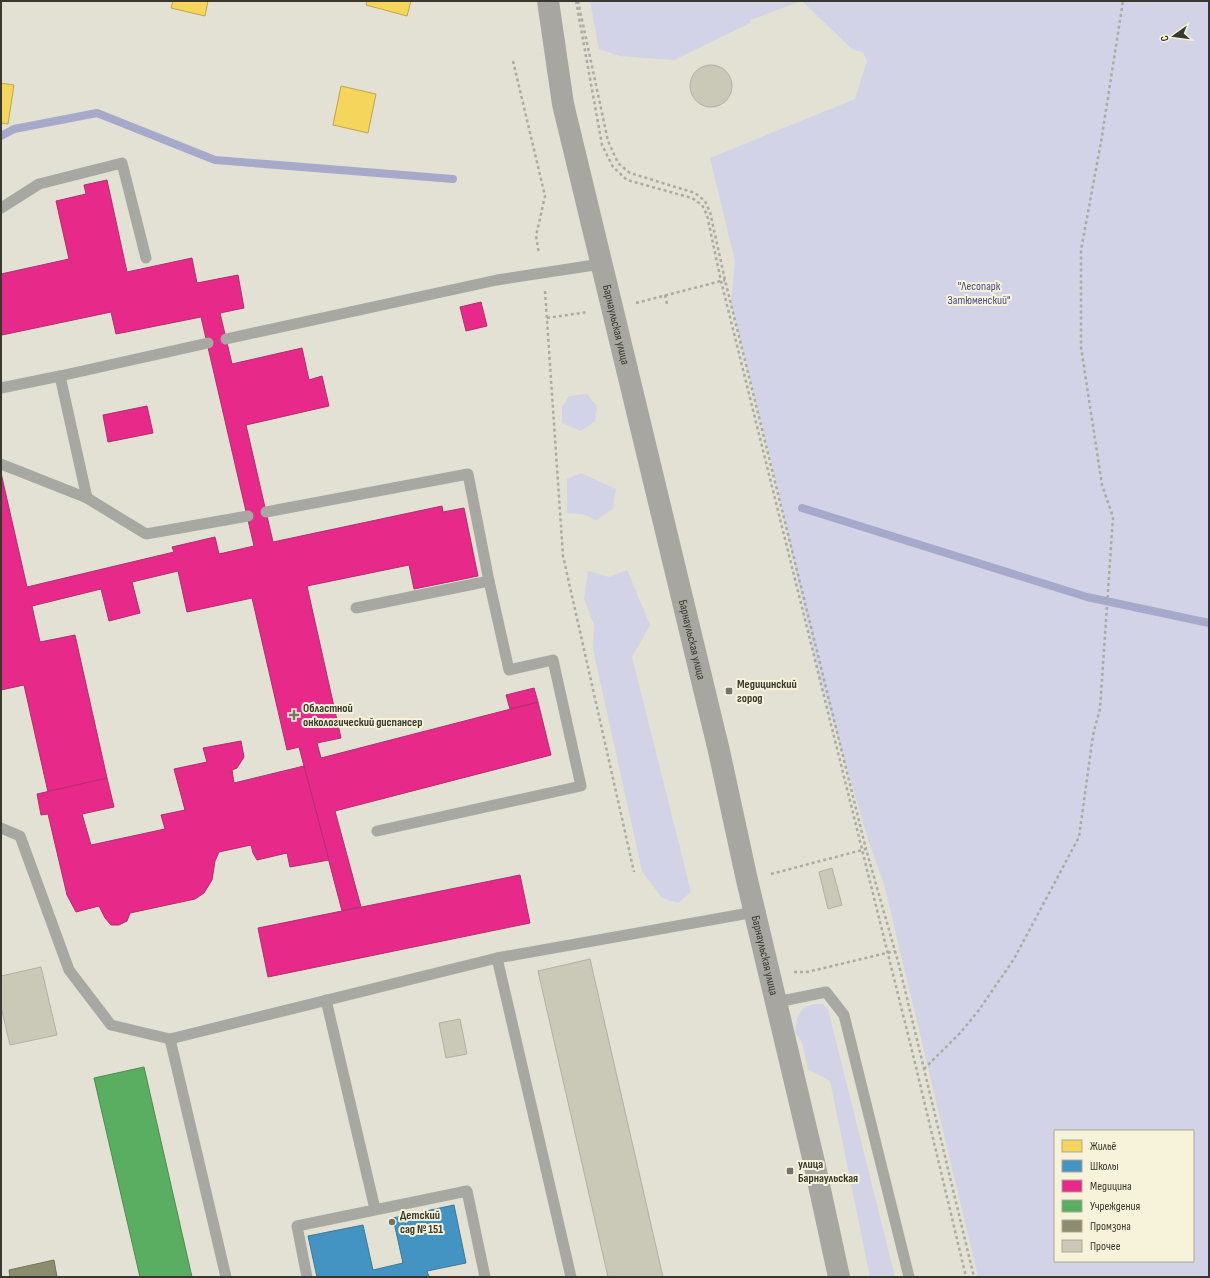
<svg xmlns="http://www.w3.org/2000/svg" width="1210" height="1278" font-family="'Sofia Sans Condensed',sans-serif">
	<rect width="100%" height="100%" fill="#e2e1d3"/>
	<!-- green -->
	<g fill="#d2d3e7" fill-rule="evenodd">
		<path d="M590,1H1209V1277H978L884,884L871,849L818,671L776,481L731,303L735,261L710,158L855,99L867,61L863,52L853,50L802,1L750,20V23L674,60L620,56L599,49ZM1055,1131H1193V1261H1055Z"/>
		<path d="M587,394L597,406L595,421L581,431L562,423V407L569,396Z"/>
		<path d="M581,473L616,489L613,509L596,520L583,514L567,513V479Z"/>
		<path d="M627,570L650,625L632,657L691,892L678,903L662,898L642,871L593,649L594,625L584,599L588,571L609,577Z"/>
		<path d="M814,1004H823L828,1010L895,1277H870L830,1081L808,1069L802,1042L795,1032L797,1019L803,1008Z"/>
	</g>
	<!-- homes -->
	<g fill="#f6d55c" stroke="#bda64e">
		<path d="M173,1H208L205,16L171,8Z"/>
		<path d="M367,1H411L407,16L366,5Z"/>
		<path d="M1,83L14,85L8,124L1,123Z"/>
		<path d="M341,86L376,94L368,133L333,125Z"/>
	</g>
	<!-- schools -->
	<path fill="#4393c3" stroke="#407896" d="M454,1205L466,1263L427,1271L429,1277H317L308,1236L363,1225L373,1270L403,1263L393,1218Z"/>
	<!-- health -->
	<g fill="#e7298a" stroke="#b32e6e">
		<path d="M107,180L127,272L192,258L197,283L238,275L244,308L220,313L232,364L302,348L309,380L322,376L329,406L246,425L273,542L442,506L443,512L464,508L478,576L414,589L409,565L307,586L341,738L317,743L321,758L538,702L551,755L335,811L361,907L342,911L299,747L287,750L252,598L187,612L178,571L132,582L140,613L109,621L101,589L32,606L40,642L75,635L107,778L48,792L24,685L1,690V473L27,587L174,552L172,547L215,537L219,554L254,546L201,317L116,334L111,312L2,335L1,330V274L69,259L56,201L86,194L84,185Z"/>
		<path d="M481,302L487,326L466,331L460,307Z"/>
		<path d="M147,406L153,433L108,442L103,415Z"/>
		<path d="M534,688L538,702L510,709L506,695Z"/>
		<path d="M241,741L244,757L237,768L232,770L234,783L304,766L329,860L290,867L287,853L257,860L253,853L251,845L219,852L215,861L212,880L204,893L195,899L130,913L127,921L119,925H111L105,918L99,906L76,912L67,895L48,814L41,815L37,794L107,778L114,807L82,814L91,845L165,829L161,815L185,810L174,769L207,762L203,748Z"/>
		<path d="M520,875L530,923L268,977L258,928Z"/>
	</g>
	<!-- public -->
	<path fill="#5aae61" stroke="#508b52" d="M144,1067L192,1277H140L94,1078Z"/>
	<!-- industry -->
	<path fill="#8c8c6e" stroke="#73735b" d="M54,1260L57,1277H10L9,1270Z"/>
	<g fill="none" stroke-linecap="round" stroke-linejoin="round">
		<!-- stream -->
		<g stroke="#a6a9ca" stroke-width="8">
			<path d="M1,136L14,129L97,113L215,160L453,179"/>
			<path d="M802,508L1087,597L1209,623"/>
		</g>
	</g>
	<!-- building -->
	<g fill="#cac9b7" stroke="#b0b0a5">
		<circle cx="711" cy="86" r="21"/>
		<path d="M832,868L842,905L828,909L819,872Z"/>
		<path d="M590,959L663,1277H608L538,971Z"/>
		<path d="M41,967L57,1035L10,1045L1,1007V976Z"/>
		<path d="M460,1019L467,1054L446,1058L439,1023Z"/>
	</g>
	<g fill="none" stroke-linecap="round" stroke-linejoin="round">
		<!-- path -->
		<g stroke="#ababa4" stroke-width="2.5" stroke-dasharray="3 3" stroke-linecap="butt">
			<path d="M576,1L602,145L613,167L627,180L692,198L702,205L707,215L721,281L916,1067L966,1277"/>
			<path d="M578,1L608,141L618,163L630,173L695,193L705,201L710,212L725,280L866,849"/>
			<path d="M513,61L545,196L536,236L539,254"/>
			<path d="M545,291L563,556L634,872"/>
			<path d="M665,295L667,304"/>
			<path d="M636,303L725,280"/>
			<path d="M547,318L588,312"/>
			<path d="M771,874L866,849L899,965L974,1277"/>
			<path d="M794,972H807L895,951"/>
			<path d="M924,1069L961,1032L979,1010L1014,959L1079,837L1093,735L1100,709L1113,517L1102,485L1081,347V250L1101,142L1123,1"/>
		</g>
		<!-- lane -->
		<g stroke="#a8a8a3" stroke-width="11">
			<path d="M1,208L39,184L122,163L146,258"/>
			<path d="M226,339L497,280L601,264"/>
			<path d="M60,376L208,343"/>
			<path d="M1,388L60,376L87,498L1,464"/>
			<path d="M87,498L146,534L248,516"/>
			<path d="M266,512L468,474L489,581L356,608"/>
			<path d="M1,828L20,836L69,970L111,1025L170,1039"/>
			<path d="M377,831L581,786L553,660L509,670L489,581"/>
			<path d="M497,958L571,1277"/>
			<path d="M326,1000L375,1209"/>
			<path d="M777,1002L826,992L844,1015L909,1277"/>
			<path d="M226,1277L170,1039L497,958L755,912"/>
			<path d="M307,1277L297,1226L467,1191L485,1277"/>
		</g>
		<!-- secondary -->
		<path stroke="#a7a6a0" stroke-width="22" id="s1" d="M548,1L563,104L719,751L747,880L814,1162L839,1277"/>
	</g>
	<!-- markers -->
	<g fill="#747368" stroke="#f6f3da" stroke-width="1.5">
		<rect x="725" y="687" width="8" height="8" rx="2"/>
		<path d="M292 709h4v4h4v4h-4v4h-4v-4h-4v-4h4z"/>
		<rect x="786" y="1167" width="8" height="8" rx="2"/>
		<circle cx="392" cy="1222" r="4"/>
	</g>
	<g text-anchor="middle" stroke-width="4" stroke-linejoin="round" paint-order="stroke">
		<!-- park labels -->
		<g font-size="12" fill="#4a4a8e" stroke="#f6f3da">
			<text x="979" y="290">"Лесопарк<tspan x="979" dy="14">Затюменский"</tspan></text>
		</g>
		<!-- street labels -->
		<g font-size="12" fill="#39382e" stroke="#f6f3da">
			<text dy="4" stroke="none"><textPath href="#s1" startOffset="331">Барнаульская улица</textPath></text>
			<text dy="4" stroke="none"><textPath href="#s1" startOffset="655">Барнаульская улица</textPath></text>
			<text dy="4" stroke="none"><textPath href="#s1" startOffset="979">Барнаульская улица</textPath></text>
		</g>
		<!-- poi labels -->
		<g font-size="12" font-weight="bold" fill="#39382e" stroke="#f6f3da" text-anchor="start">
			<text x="737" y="688">Медицинский<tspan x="737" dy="14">город</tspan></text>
			<text x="303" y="712">Областной<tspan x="303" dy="14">онкологический диспансер</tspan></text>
			<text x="798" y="1168">улица<tspan x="798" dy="14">Барнаульская</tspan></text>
			<text x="400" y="1219">Детский<tspan x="400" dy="14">сад № 151</tspan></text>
		</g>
	</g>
	<!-- border -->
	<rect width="1210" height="1278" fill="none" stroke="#39382e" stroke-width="4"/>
	<!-- legend -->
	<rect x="1054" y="1130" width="140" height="132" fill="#f6f3da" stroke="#aaa895"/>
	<rect x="1062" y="1140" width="20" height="12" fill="#f6d55c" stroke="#aaa895"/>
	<text x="1090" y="1150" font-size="12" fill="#39382e">Жильё</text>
	<rect x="1062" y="1160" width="20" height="12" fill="#4393c3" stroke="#aaa895"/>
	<text x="1090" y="1170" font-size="12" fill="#39382e">Школы</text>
	<rect x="1062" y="1180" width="20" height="12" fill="#e7298a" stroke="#aaa895"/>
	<text x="1090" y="1190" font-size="12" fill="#39382e">Медицина</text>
	<rect x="1062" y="1200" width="20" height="12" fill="#5aae61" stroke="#aaa895"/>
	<text x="1090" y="1210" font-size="12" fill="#39382e">Учреждения</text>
	<rect x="1062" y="1220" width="20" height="12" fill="#8c8c6e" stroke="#aaa895"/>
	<text x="1090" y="1230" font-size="12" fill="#39382e">Промзона</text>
	<rect x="1062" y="1240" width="20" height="12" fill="#cac9b7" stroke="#aaa895"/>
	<text x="1090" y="1250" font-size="12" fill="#39382e">Прочее</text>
	<!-- north arrow -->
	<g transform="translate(1174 36) rotate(256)" stroke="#f6f3da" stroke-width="3" paint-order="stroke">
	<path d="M0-3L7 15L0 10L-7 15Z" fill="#39382e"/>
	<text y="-6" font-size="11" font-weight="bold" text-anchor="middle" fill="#39382e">С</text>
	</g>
</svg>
